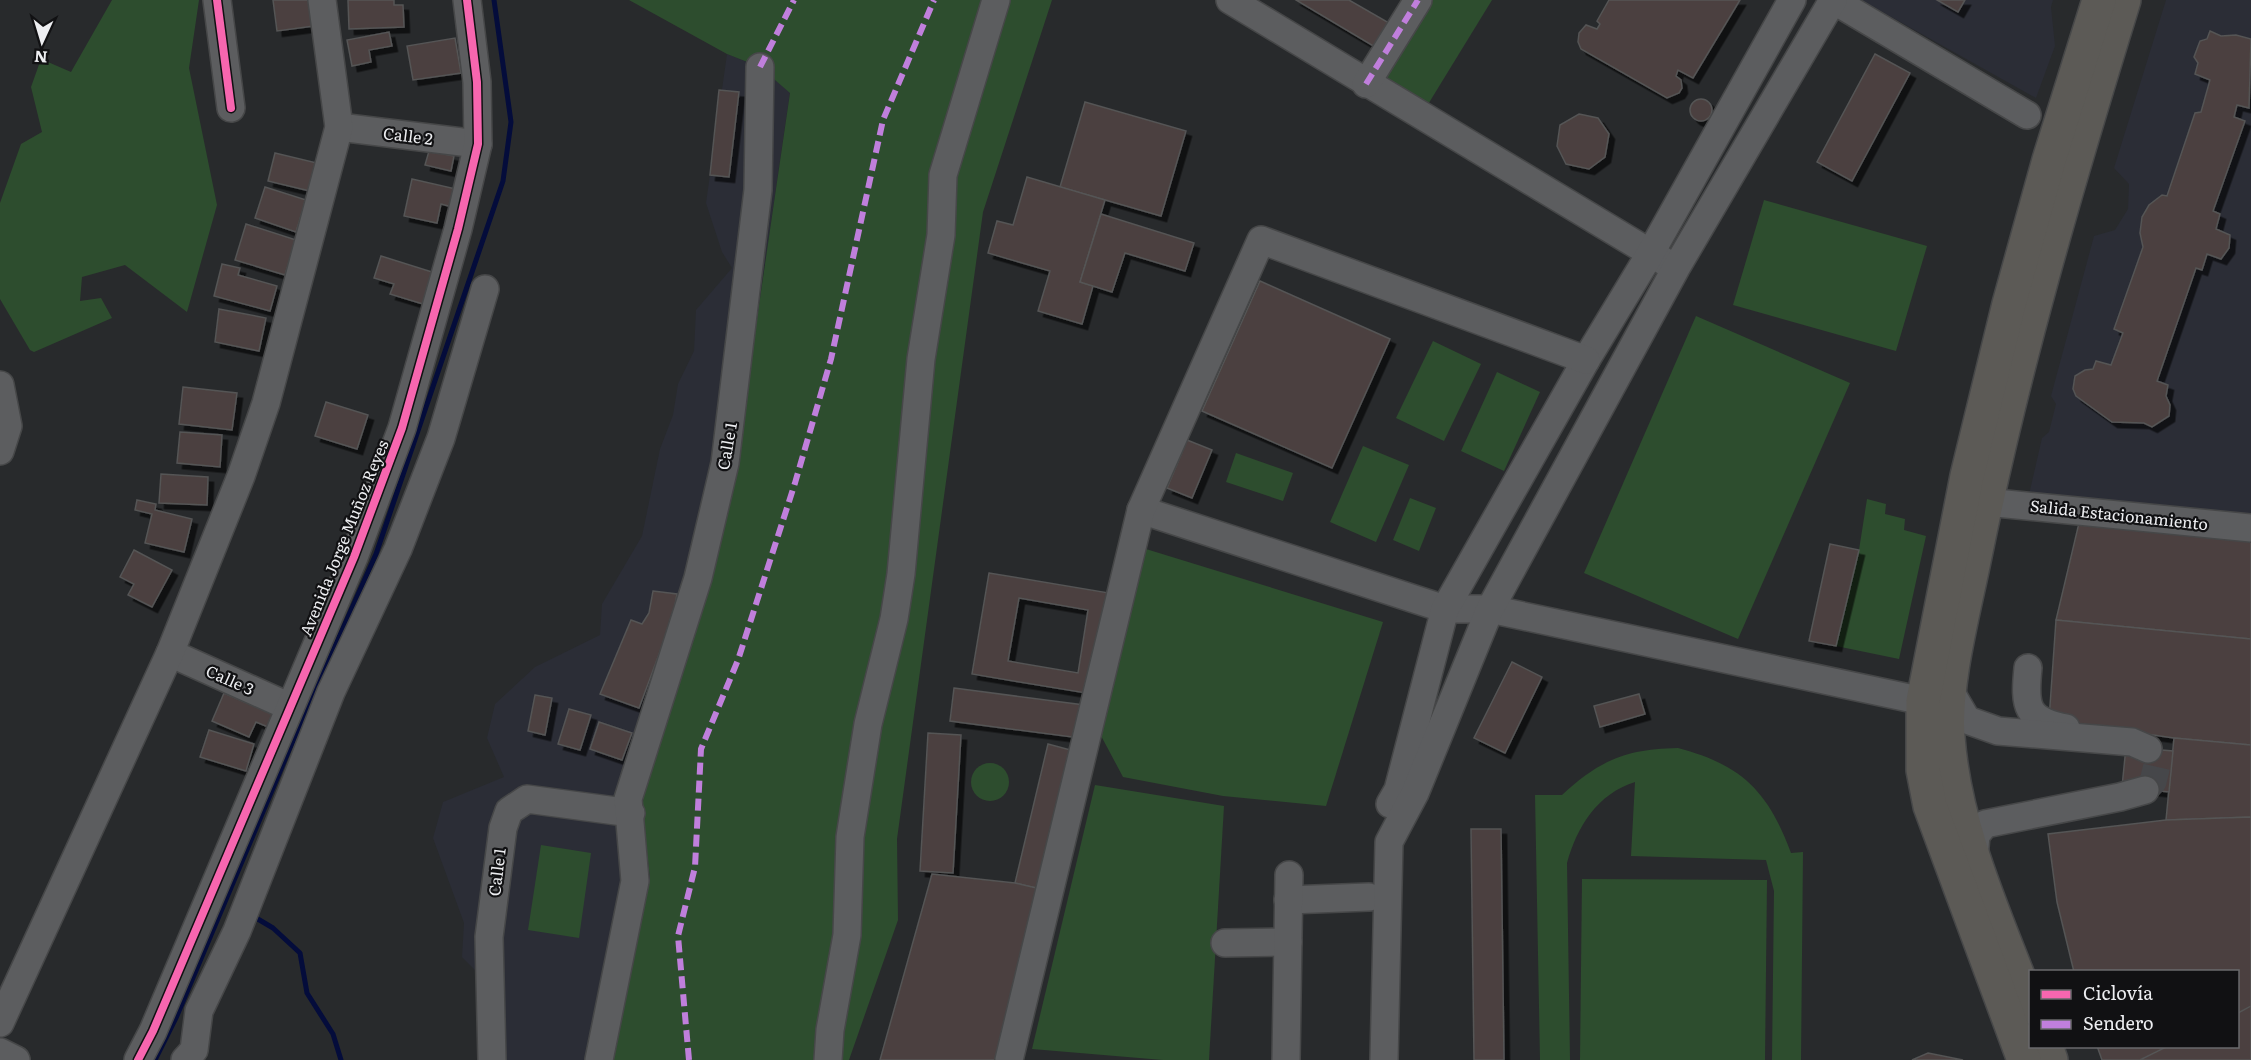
<svg xmlns="http://www.w3.org/2000/svg" width="2251" height="1060" font-family="Literata,serif">
	<defs>
		<filter id="shadow"><feDropShadow dx="5.5" dy="5.5" stdDeviation="0" flood-color="#0009"/></filter>
	</defs>
	<rect width="100%" height="100%" fill="#282a2c"/>
	<!-- built -->
	<g fill="#2b2d36">
		<path d="M1861,0H2053L2051,7L2055,46L2036,98Z"/>
		<path d="M2166,0H2251V517L2028,499L2042,438L2049,432L2056,404L2051,396L2094,236L2115,230L2128,209L2129,184L2114,168Z"/>
		<path d="M727,54L760,67L790,92L737,456L642,808L650,878L608,1060H485L483,978L462,957L464,923L433,838L443,802L504,777L487,738L495,704L535,667L600,635L602,604L642,536L660,449L673,415L678,384L694,351L696,310L732,268L722,252L706,203Z"/>
	</g>
	<!-- green -->
	<g fill="#2d4d2e">
		<path d="M112,0H199L189,68L217,205L187,312L125,265L82,277L80,301L101,298L112,318L34,352L30,350L0,299V203L21,144L42,132L31,87L41,59L71,72Z"/>
		<path d="M629,0H1052L983,212L897,839L898,920L849,1060H608L650,878L642,808L647,775L737,456L790,93L760,67L727,54Z"/>
		<path d="M1433,0H1492L1427,106L1384,80Z"/>
		<path d="M1764,200L1927,246L1896,351L1733,305Z"/>
		<path d="M1696,316L1850,383L1738,639L1584,573Z"/>
		<path d="M1433,341L1481,364L1444,441L1396,418Z"/>
		<path d="M1497,372L1540,392L1504,471L1461,451Z"/>
		<path d="M1363,446L1409,465L1376,542L1330,522Z"/>
		<path d="M1236,453L1293,473L1283,501L1226,482Z"/>
		<path d="M1410,498L1436,508L1419,551L1393,540Z"/>
		<path d="M1867,499L1886,504L1885,514L1905,519L1904,530L1926,536L1899,659L1836,646L1859,550Z"/>
		<path d="M1146,549L1383,622L1326,806L1223,796L1123,777L1099,732L1103,706Z"/>
		<path d="M1678,748C1742,765 1768,791 1791,853L1803,852L1801,1060H1772L1774,891L1766,860L1631,856L1635,782C1597,794 1577,827 1567,863L1570,1060H1540L1535,795H1562C1600,760 1626,749 1678,748Z"/>
		<circle cx="990" cy="782" r="19"/>
		<path d="M1095,785L1224,806L1209,1060H1163L1032,1049Z"/>
		<path d="M541,845L591,853L579,938L528,930Z"/>
		<path d="M1582,879L1767,880L1765,1060H1580Z"/>
	</g>
	<g fill="none" stroke-linecap="round" stroke-linejoin="round">
		<!-- stream -->
		<g stroke="#040c3b" stroke-width="5">
			<path d="M251,915L273,928L300,953L307,993L333,1034L341,1060"/>
			<path d="M155,1060L176,1018L289,750L376,554L503,181L511,122L494,0"/>
		</g>
	</g>
	<!-- building -->
	<g fill="#4c413f" stroke="#545455" stroke-width="1.5" fill-rule="evenodd" filter="url(#shadow)">
		<path d="M273,0H317L321,25L277,31Z"/>
		<path d="M348,0H394V5H403L404,27L349,29Z"/>
		<path d="M1296,0H1349L1389,23L1375,47Z"/>
		<path d="M1609,0H1740L1693,78L1678,70L1676,76L1681,80L1682,88L1679,93L1667,98L1581,49L1578,42L1579,33L1586,25L1597,29L1600,24L1597,21Z"/>
		<path d="M1937,0H1965L1958,12Z"/>
		<path d="M2210,31L2221,36L2236,35L2251,39L2249,108L2237,105L2234,117L2245,121L2213,211L2220,214L2216,229L2230,235L2229,248L2221,259L2207,254L2202,270L2196,268L2157,381L2168,385L2166,396L2170,405L2169,416L2152,427L2144,423L2112,422L2076,396L2073,389L2075,376L2085,370L2093,369L2096,361L2111,365L2123,333L2114,329L2143,247L2140,233L2142,217L2149,205L2162,195L2167,196L2195,113L2201,112L2210,80L2195,74L2198,63L2194,57L2200,41L2207,39Z"/>
		<path d="M389,32L392,46L369,50L371,62L352,66L347,40Z"/>
		<path d="M455,38L461,73L413,80L407,46Z"/>
		<path d="M1875,54L1910,73L1852,181L1817,162Z"/>
		<path d="M719,90L739,92L729,177L710,175Z"/>
		<circle cx="1701" cy="110" r="11"/>
		<path d="M1085,102L1186,131L1161,216L1060,187Z"/>
		<path d="M1579,114L1598,118L1609,134L1605,157L1589,169L1566,164L1557,146L1560,125Z"/>
		<path d="M429,151L454,156L451,171L425,165Z"/>
		<path d="M275,153L321,164L314,192L268,181Z"/>
		<path d="M1027,177L1105,200L1080,282L1093,286L1082,324L1038,311L1050,271L988,253L997,221L1013,225Z"/>
		<path d="M412,179L456,189L452,207L441,204L437,223L404,216Z"/>
		<path d="M265,187L306,200L296,232L255,218Z"/>
		<path d="M1101,214L1194,243L1185,271L1125,253L1112,292L1080,282Z"/>
		<path d="M246,224L296,240L285,275L235,260Z"/>
		<path d="M381,256L432,272L423,304L390,294L394,284L374,278Z"/>
		<path d="M222,264L240,268L238,275L277,286L270,311L214,296Z"/>
		<path d="M1260,281L1390,339L1332,468L1202,411Z"/>
		<path d="M219,309L266,318L259,351L215,342Z"/>
		<path d="M183,387L237,393L232,430L179,424Z"/>
		<path d="M326,402L368,415L357,449L315,436Z"/>
		<path d="M180,432L222,435L220,467L177,463Z"/>
		<path d="M1187,440L1212,450L1192,498L1167,488Z"/>
		<path d="M161,474L208,477L207,505L159,503Z"/>
		<path d="M137,500L156,504L155,510L192,519L184,552L145,543L152,514L135,510Z"/>
		<path d="M2079,523L2251,531V639L2056,620Z"/>
		<path d="M1830,544L1859,550L1836,646L1809,641Z"/>
		<path d="M134,550L172,570L152,607L128,595L134,584L120,577Z"/>
		<path d="M989,573L1109,593L1092,694L972,674ZM1019,598L1088,610L1078,673L1008,661Z"/>
		<path d="M653,591L677,594L673,617L639,708L600,694L631,620L642,624L649,613Z"/>
		<path d="M2056,620L2251,639V745L2174,738L2049,720Z"/>
		<path d="M1512,662L1542,677L1505,753L1474,738Z"/>
		<path d="M954,688L1084,705L1080,738L950,721Z"/>
		<path d="M224,693L273,714L268,727L256,722L249,737L212,721Z"/>
		<path d="M1639,694L1645,714L1600,727L1594,706Z"/>
		<path d="M535,695L552,698L545,735L528,731Z"/>
		<path d="M569,709L591,715L580,750L558,744Z"/>
		<path d="M599,722L632,733L622,760L590,749Z"/>
		<path d="M209,730L254,744L246,771L200,757Z"/>
		<path d="M928,733L961,735L953,873L920,871Z"/>
		<path d="M2174,738L2251,745V817L2166,820Z"/>
		<path d="M1048,744L1078,752L1045,890L1015,883Z"/>
		<path d="M2126,747L2173,751L2169,792L2122,787Z"/>
		<path d="M2251,817V1060H2102L2097,1046H2238V972H2074L2057,902L2048,834L2166,820Z"/>
		<path d="M1471,829H1501L1504,1060H1474Z"/>
		<path d="M932,874L1015,883L1045,890L1001,1060H880Z"/>
		<path d="M2251,1006V1060H2140L2168,1046H2238V1013Z"/>
		<path d="M1928,1053L1963,1060H1912Z"/>
	</g>
	<g fill="none" stroke-linecap="round" stroke-linejoin="round">
		<!-- minor-tunnel -->
		<path stroke="#46474a" stroke-width="27" stroke-dasharray="27 14" stroke-linecap="butt" d="M2145,790L2153,782L2157,765L2148,749"/>
		<!-- minor casing -->
		<g stroke="#464748" stroke-width="30">
			<g id="minor">
				<path d="M217,0L231,108"/>
				<path d="M1230,0L1667,263"/>
				<path d="M1833,0L2027,115"/>
				<path d="M1366,84L1418,0"/>
				<path d="M339,127L478,144"/>
				<path d="M0,385L8,426L0,451"/>
				<path d="M1986,502L2251,528"/>
				<path d="M1141,510L1445,609H1490L1923,701"/>
				<path d="M170,653L290,707"/>
				<path d="M2028,668C2024,707 2026,720 2066,728"/>
				<path d="M1950,691L1967,720L1998,731L2132,742L2148,749"/>
				<path d="M1390,804L1398,790L1445,609L1586,360L1650,254L1792,0"/>
				<path d="M1974,859L1976,835L1985,824L2120,797L2145,790"/>
				<path d="M1288,900L1369,897"/>
				<path d="M1225,943L1288,942"/>
				<path d="M0,1023L170,653L241,476L266,403L339,127L322,0"/>
				<path d="M0,1052L16,1060"/>
				<path d="M138,1060L153,1031L354,557L402,428L458,229L478,144L477,82L467,0"/>
				<path d="M185,1060L194,1050L199,1011L237,931L331,692L398,549L441,438L485,289"/>
				<path d="M492,1060L489,937L503,828L509,811L527,799L631,813"/>
				<path d="M599,1060L635,881L628,799L698,578L725,463L758,190L760,67"/>
				<path d="M828,1060L830,1030L847,935L850,837L868,724L894,619L901,574L921,359L941,235L943,175L996,0"/>
				<path d="M1009,1060L1141,510L1261,240L1586,360"/>
				<path d="M1286,1060L1289,875"/>
				<path d="M1384,1060L1389,842L1415,793L1490,609L1676,268L1833,0"/>
			</g>
		</g>
		<!-- major casing -->
		<g stroke="#464748" stroke-width="36">
			<g id="major">
				<path d="M2030,1007C1997,919 1955,832 1948,737C1944,683 1964,611 1975,556C2013,368 2067,184 2124,0"/>
				<path d="M2046,1046L2051,1060"/>
				<path d="M2024,1060L1930,806L1923,770V701L1967,476L2009,304L2049,160L2099,0"/>
			</g>
		</g>
		<!-- minor -->
		<use href="#minor" stroke="#5c5d5f" stroke-width="27"/>
		<!-- major -->
		<use href="#major" stroke="#5c5a56" stroke-width="33"/>
		<!-- quiet -->
		<g stroke="#c07fdc" stroke-width="6" stroke-dasharray="12 6" stroke-linecap="butt">
			<path d="M760,67L794,0"/>
			<path d="M1366,84L1418,0"/>
			<path d="M689,1060L678,936L695,867L701,749L738,660L795,483L831,359L883,120L934,0"/>
		</g>
		<!-- cycleway casing -->
		<g stroke="#111113" stroke-width="11">
			<g id="cycleway">
				<path d="M217,0L231,108"/>
				<path d="M138,1060L153,1031L354,557L402,428L458,229L478,144L477,82L467,0"/>
			</g>
		</g>
		<!-- cycleway -->
		<use href="#cycleway" stroke="#f766af" stroke-width="8"/>
	</g>
	<g text-anchor="middle" stroke-width="4.5" stroke-linejoin="round" paint-order="stroke">
		<!-- street labels -->
		<g font-size="16" fill="#edeef1" stroke="#111113">
			<text transform="translate(408 136) rotate(7)" y="6">Calle 2</text>
			<text transform="translate(727 446) rotate(-80)" y="6">Calle 1</text>
			<text transform="translate(2119 515) rotate(6)" y="6">Salida Estacionamiento</text>
			<text transform="translate(344 538) rotate(-68)" y="6">Avenida Jorge Muñoz Reyes</text>
			<text transform="translate(230 680) rotate(24)" y="6">Calle 3</text>
			<text transform="translate(497 872) rotate(-83)" y="6">Calle 1</text>
		</g>
	</g>
	<!-- legend -->
	<rect x="2029" y="970" width="210" height="78" fill="#111113" stroke="#69696c" stroke-width="1.5"/>
	<rect x="2041" y="990" width="30" height="9" fill="#f766af" stroke="#69696c" stroke-width="1.5"/>
	<text x="2083" y="1000" font-size="18" fill="#edeef1">Ciclovía</text>
	<rect x="2041" y="1020" width="30" height="9" fill="#c07fdc" stroke="#69696c" stroke-width="1.5"/>
	<text x="2083" y="1030" font-size="18" fill="#edeef1">Sendero</text>
	<!-- north arrow -->
	<g transform="translate(42 42) rotate(184)" stroke="#111113" stroke-width="4.5" paint-order="stroke">
	<path d="M0-4.5L10 22L0 15L-10 22Z" fill="#edeef1"/>
	<text y="-9" font-size="16" font-weight="bold" text-anchor="middle" fill="#edeef1">N</text>
	</g>
</svg>
